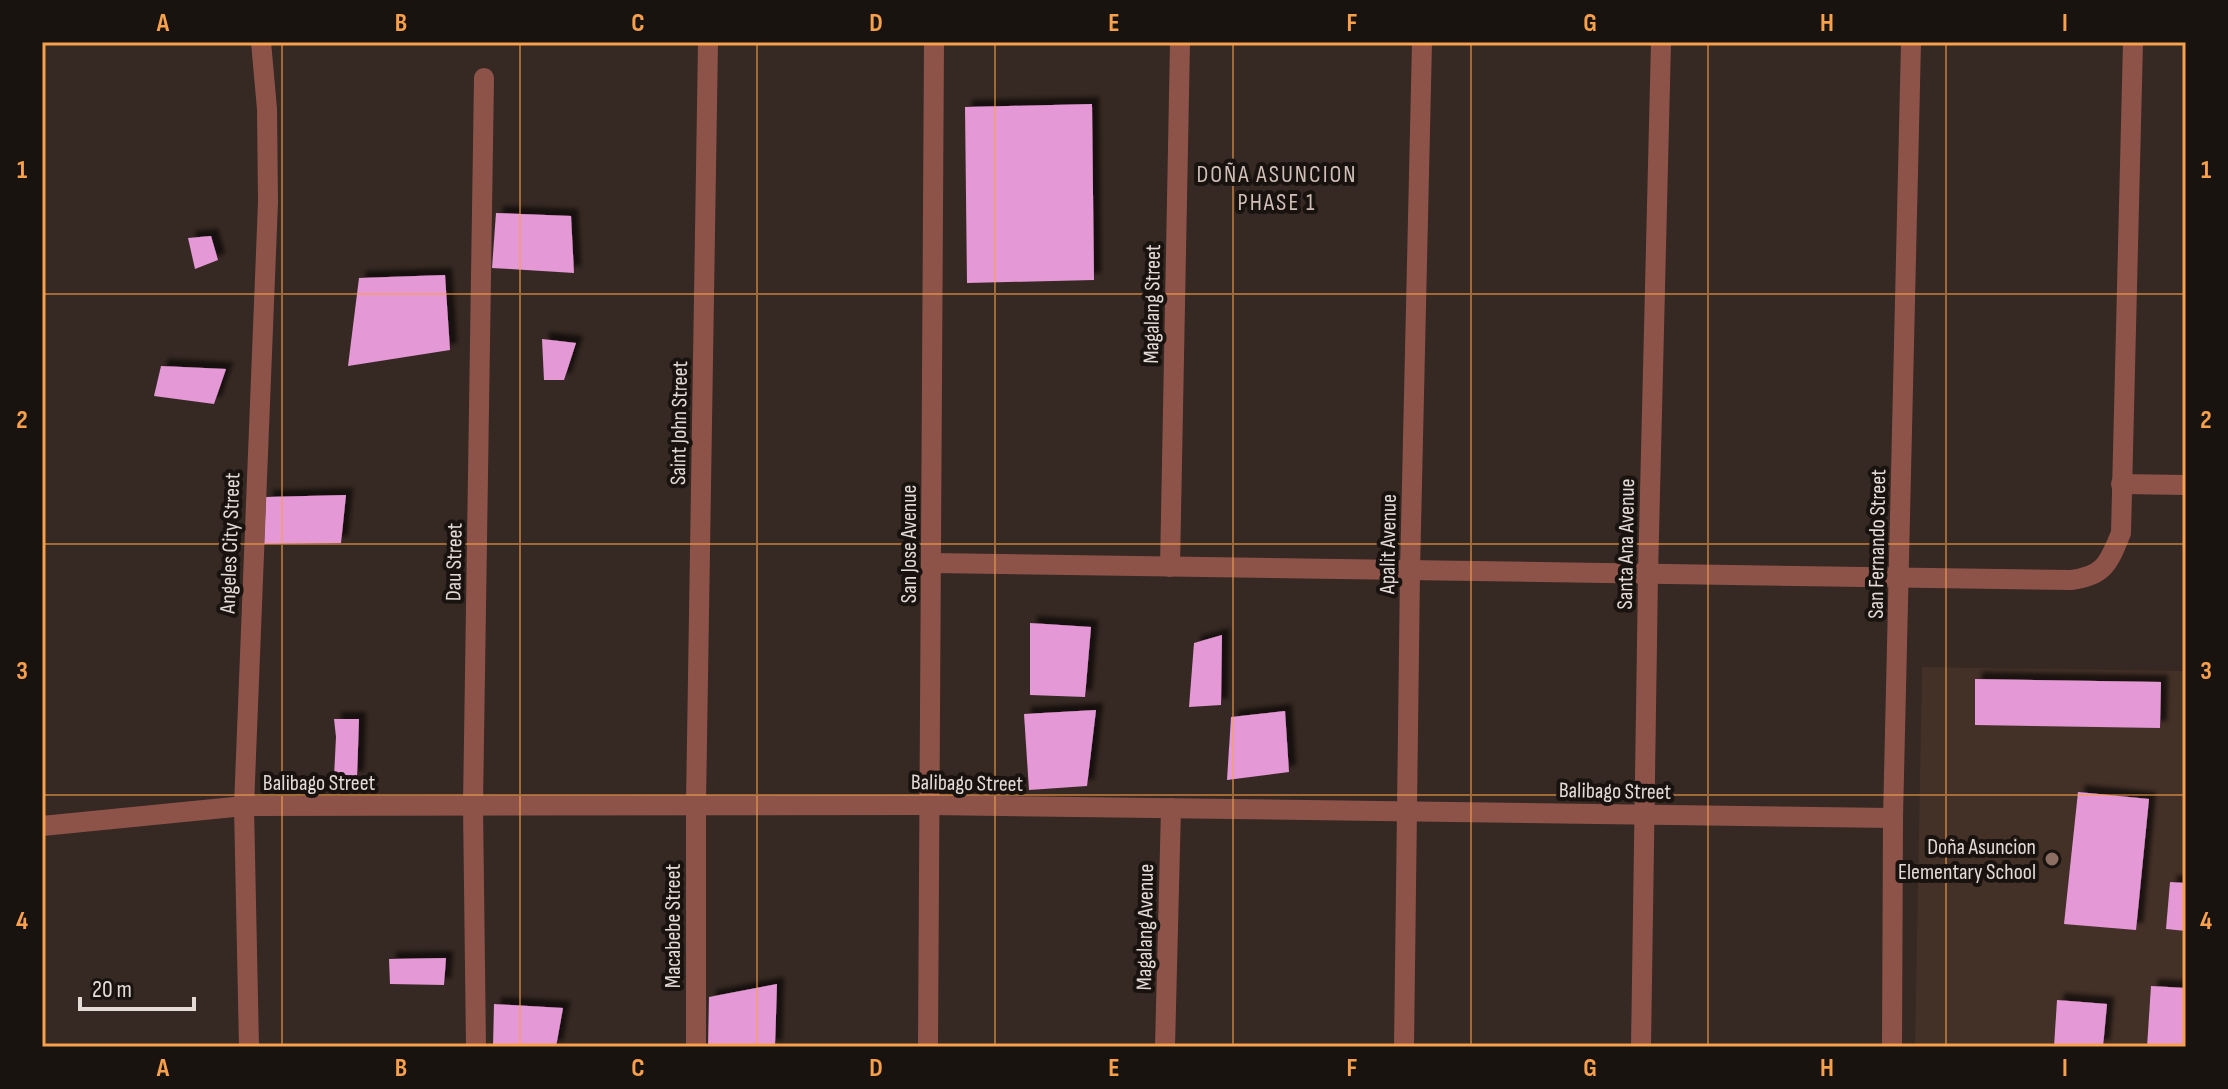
<svg xmlns="http://www.w3.org/2000/svg" width="2228" height="1089" font-family="'Sofia Sans Condensed',sans-serif">
	<defs>
		<filter id="shadow"><feDropShadow dx="7" dy="-7" stdDeviation="2" flood-color="#0009"/></filter>
	</defs>
	<rect width="100%" height="100%" fill="#362822"/>
	<!-- built -->
	<path fill="#433027" d="M1922,667L2186,671V1047H1915Z"/>
	<!-- building -->
	<g fill="#e498d5" filter="url(#shadow)">
		<path d="M1092,104L1094,280L967,283L965,107Z"/>
		<path d="M496,213L571,216L574,273L492,268Z"/>
		<path d="M211,236L218,260L195,269L188,238Z"/>
		<path d="M445,275L450,350L348,366L359,278Z"/>
		<path d="M542,339L576,343L564,380H544Z"/>
		<path d="M161,366L226,369L214,404L154,396Z"/>
		<path d="M346,495L341,543L264,544L266,497Z"/>
		<path d="M1030,623L1091,627L1085,697L1030,695Z"/>
		<path d="M1222,635L1221,705L1189,707L1194,643Z"/>
		<path d="M1975,679L2161,682L2160,728L1975,725Z"/>
		<path d="M1096,710L1087,786L1029,790L1024,714Z"/>
		<path d="M1285,711L1289,772L1227,780L1231,717Z"/>
		<path d="M334,719H359L357,778L334,777L336,737Z"/>
		<path d="M2078,792L2149,799L2136,930L2064,924Z"/>
		<path d="M2170,882L2186,883V931L2166,929Z"/>
		<path d="M446,958L444,985L390,984L389,959Z"/>
		<path d="M777,984L775,1047H708L709,997Z"/>
		<path d="M2151,986L2186,988V1047H2147Z"/>
		<path d="M2057,1000L2107,1004L2103,1047H2054Z"/>
		<path d="M494,1004L563,1008L556,1047H493Z"/>
	</g>
	<g fill="none" stroke-linecap="round" stroke-linejoin="round">
		<!-- minor -->
		<g stroke="#8d5349" stroke-width="20">
			<path d="M2121,484L2186,485"/>
			<path d="M932,563L2071,580C2105,576 2109,562 2121,533L2133,42"/>
			<path d="M1170,567L1180,42"/>
			<path d="M42,826L244,806L931,805L1893,818"/>
			<path d="M249,1047L244,806L268,202L267,109L261,42"/>
			<path d="M476,1047L473,805L484,78"/>
			<path d="M696,1047V804L708,42"/>
			<path d="M928,1047L934,42"/>
			<path d="M1165,1047L1171,808"/>
			<path d="M1404,1047L1410,571L1422,42"/>
			<path d="M1641,1047L1648,575L1661,42"/>
			<path d="M1892,1047L1893,818L1911,42"/>
		</g>
	</g>
	<!-- grid -->
	<path fill="none" stroke="#f8a04b" stroke-width="2" stroke-opacity="0.55" d="M282,42V1047M520,42V1047M757,42V1047M995,42V1047M1233,42V1047M1471,42V1047M1708,42V1047M1946,42V1047M42,294H2186M42,544H2186M42,795H2186"/>
	<!-- markers -->
	<circle fill="#8d6e63" stroke="#191310" stroke-width="3" cx="2052" cy="859" r="8"/>
	<g text-anchor="middle" stroke-width="8" stroke-linejoin="round" paint-order="stroke">
		<!-- street labels -->
		<g font-size="22" fill="#e4dbd7" stroke="#191310">
			<text transform="translate(1151 304) rotate(-89)" y="8">Magalang Street</text>
			<text transform="translate(678 423) rotate(-89)" y="8">Saint John Street</text>
			<text transform="translate(229 543) rotate(-88)" y="8">Angeles City Street</text>
			<text transform="translate(908 544) rotate(-90)" y="8">San Jose Avenue</text>
			<text transform="translate(1387 544) rotate(-89)" y="8">Apalit Avenue</text>
			<text transform="translate(1625 544) rotate(-89)" y="8">Santa Ana Avenue</text>
			<text transform="translate(1876 544) rotate(-89)" y="8">San Fernando Street</text>
			<text transform="translate(453 562) rotate(-89)" y="8">Dau Street</text>
			<text x="319" y="790">Balibago Street</text>
			<text transform="translate(967 782) rotate(1)" y="8">Balibago Street</text>
			<text transform="translate(1615 790) rotate(1)" y="8">Balibago Street</text>
			<text transform="translate(672 926) rotate(-90)" y="8">Macabebe Street</text>
			<text transform="translate(1144 927) rotate(-89)" y="8">Magalang Avenue</text>
		</g>
		<!-- poi labels -->
		<g font-size="22" fill="#e4dbd7" stroke="#191310" text-anchor="end">
			<text x="2036" y="854">Doña Asuncion<tspan x="2036" dy="25">Elementary School</tspan></text>
		</g>
		<!-- neighbourhood labels -->
		<g font-size="24" letter-spacing="2" fill="#d1bfb7" stroke="#191310">
			<text x="1277" y="182">DOÑA ASUNCION<tspan x="1277" dy="28">PHASE 1</tspan></text>
		</g>
	</g>
	<!-- border -->
	<rect width="2228" height="1089" fill="none" stroke="#191310" stroke-width="88"/>
	<!-- scale -->
	<path d="M80 997v12h114v-12" fill="none" stroke="#e4dbd7" stroke-width="4"/>
	<text x="92" y="997" font-size="24" fill="#e4dbd7" stroke="#191310" stroke-width="6" paint-order="stroke">20 m</text>
	<rect x="44" y="44" width="2140" height="1001" fill="none" stroke="#f8a04b" stroke-width="3"/>
	<g font-size="26" text-anchor="middle" font-weight="bold" fill="#f8a04b">
		<text x="163" y="31">A</text>
		<text x="401" y="31">B</text>
		<text x="638" y="31">C</text>
		<text x="876" y="31">D</text>
		<text x="1114" y="31">E</text>
		<text x="1352" y="31">F</text>
		<text x="1590" y="31">G</text>
		<text x="1827" y="31">H</text>
		<text x="2065" y="31">I</text>
		<text x="22" y="178">1</text>
		<text x="2206" y="178">1</text>
		<text x="22" y="428">2</text>
		<text x="2206" y="428">2</text>
		<text x="22" y="679">3</text>
		<text x="2206" y="679">3</text>
		<text x="22" y="929">4</text>
		<text x="2206" y="929">4</text>
		<text x="163" y="1076">A</text>
		<text x="401" y="1076">B</text>
		<text x="638" y="1076">C</text>
		<text x="876" y="1076">D</text>
		<text x="1114" y="1076">E</text>
		<text x="1352" y="1076">F</text>
		<text x="1590" y="1076">G</text>
		<text x="1827" y="1076">H</text>
		<text x="2065" y="1076">I</text>
	</g>
</svg>
